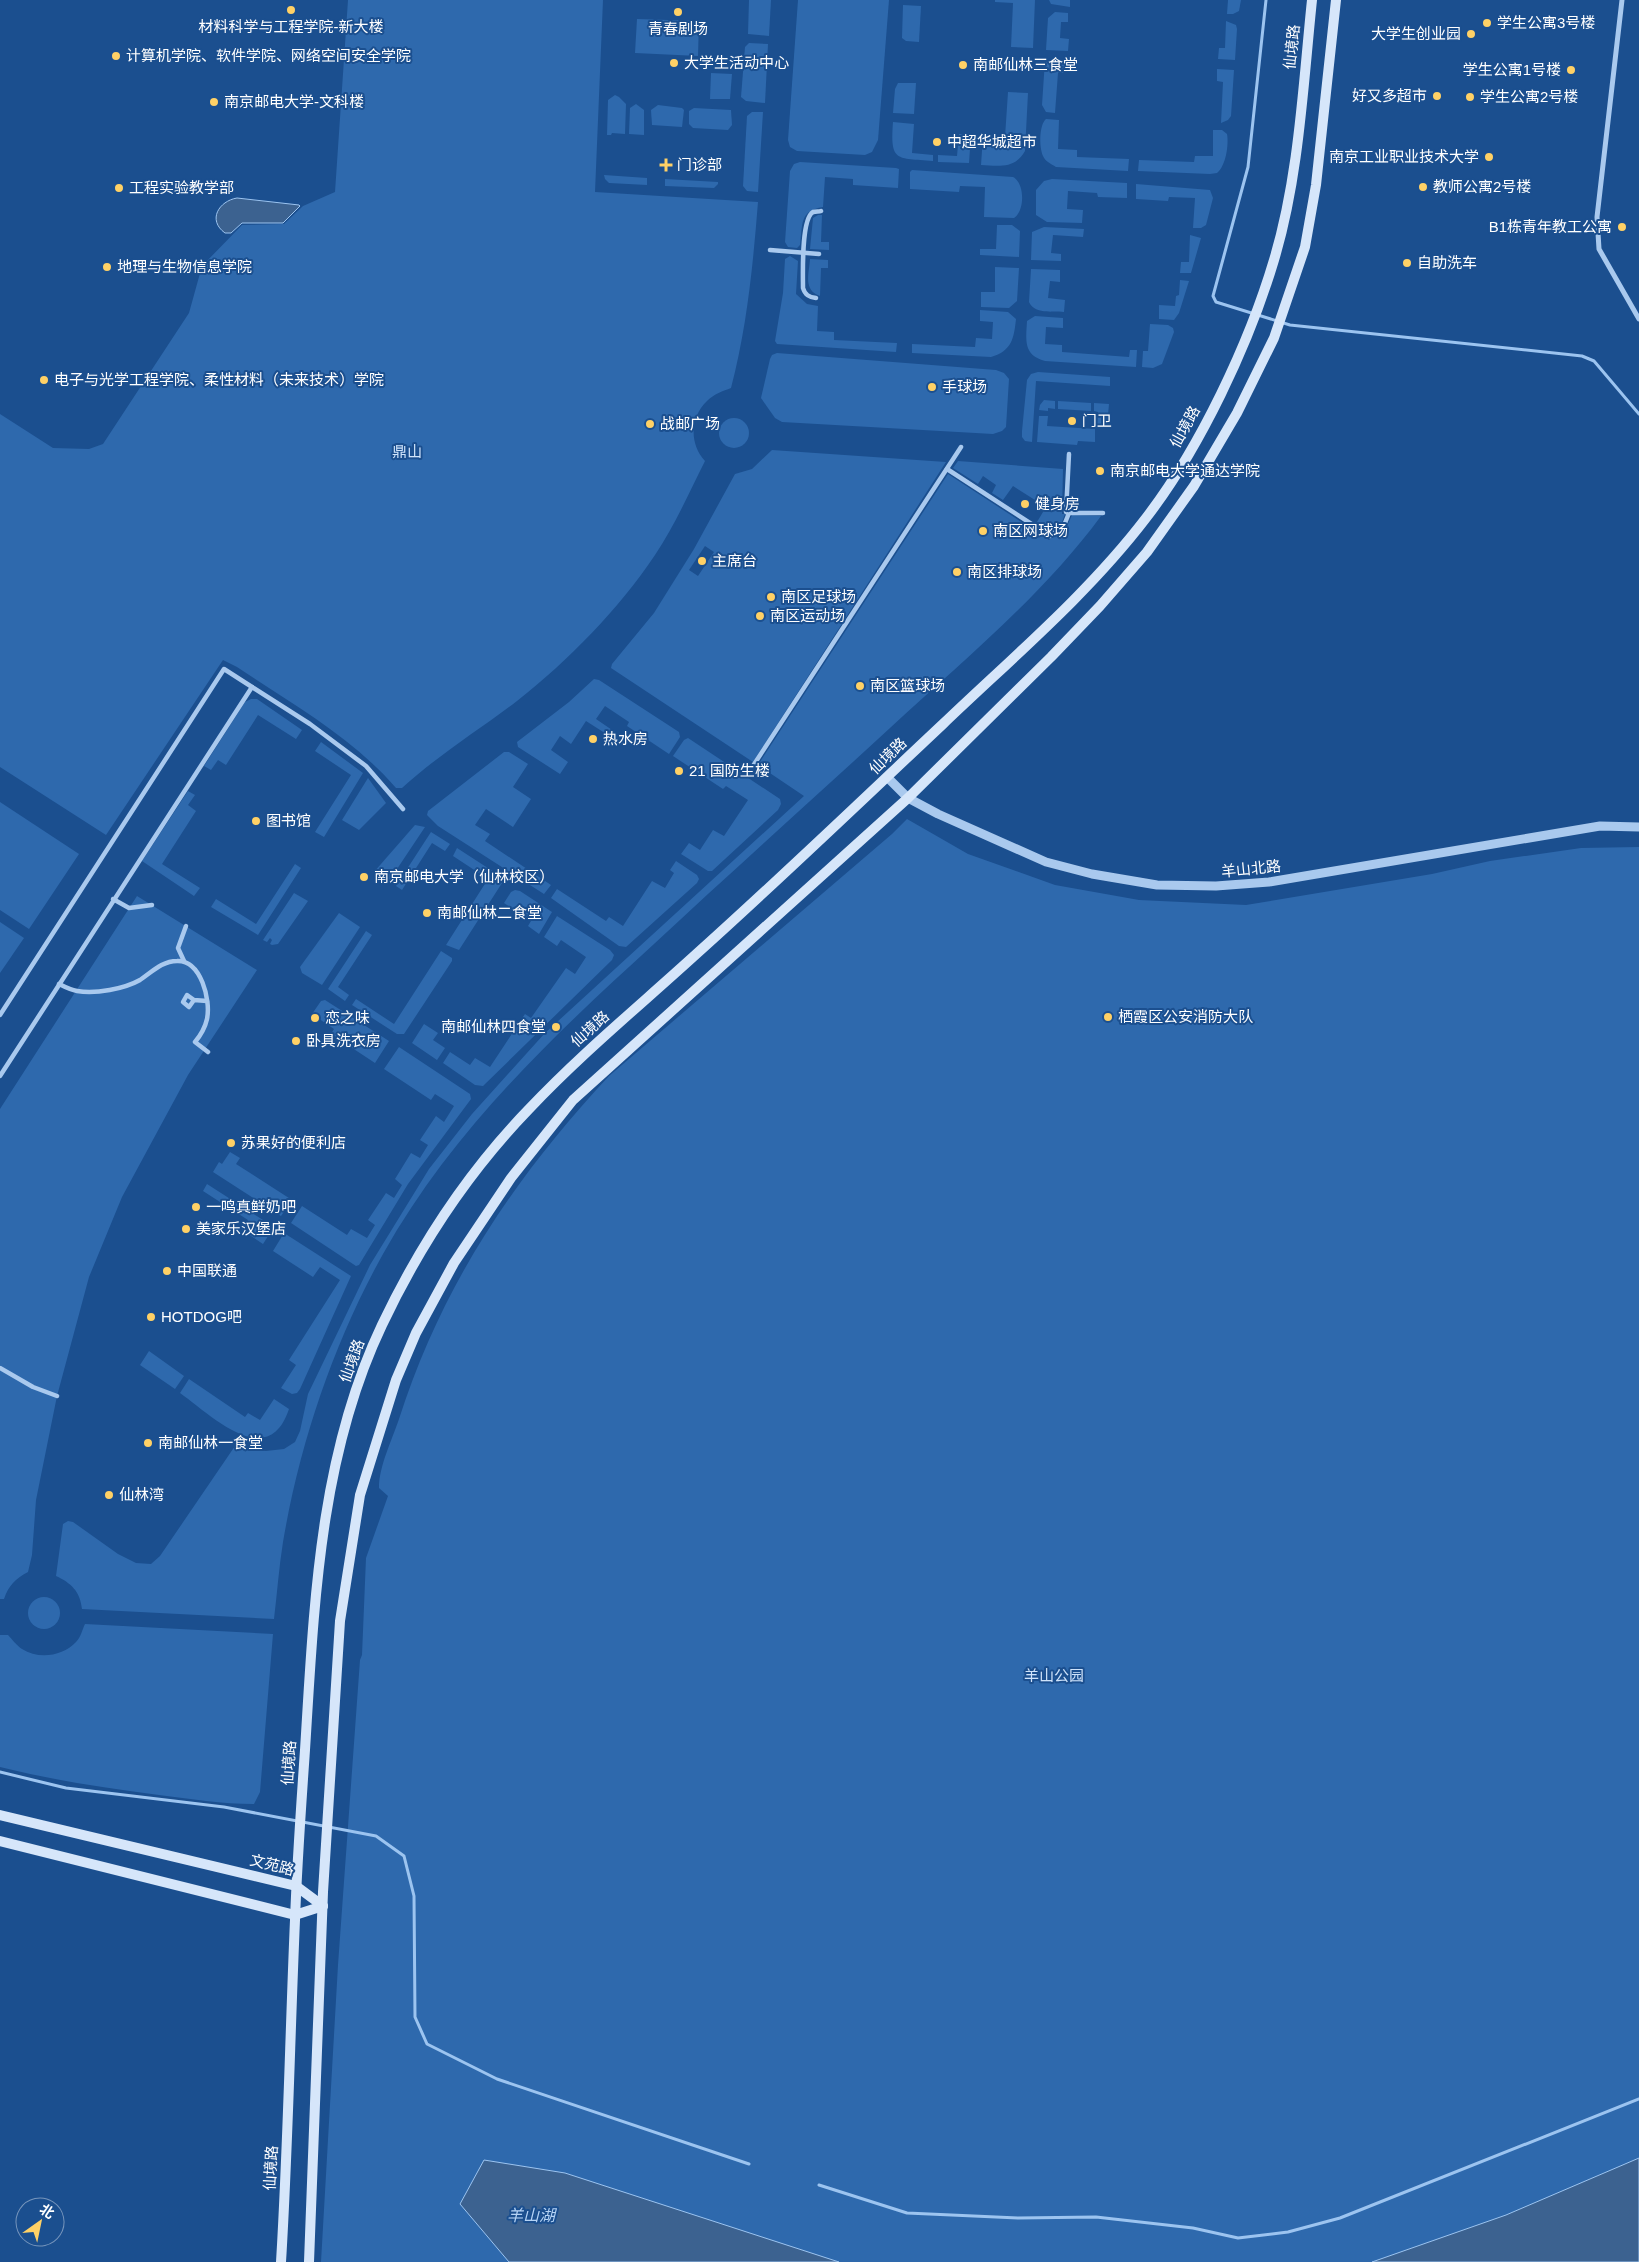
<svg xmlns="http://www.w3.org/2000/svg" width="1639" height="2262" font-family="Arial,'Noto Sans SC',sans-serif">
	<rect width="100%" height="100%" fill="#1b4f8f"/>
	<!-- green -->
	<g fill="#2e69ad" fill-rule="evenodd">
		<path d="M348,0H603L595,192L758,202C753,265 747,327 731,388C723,391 714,394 707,401C690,417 689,444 705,461C689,493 675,525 655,555C618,610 569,660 517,701C479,730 438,755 402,788H396C352,737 292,704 237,667L223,660L106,835L0,767V414L53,448L89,449L103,444L189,313L202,266L242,225L284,224L303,206L335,192Z"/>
		<path d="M749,0H771L769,36L748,34Z"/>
		<path d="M798,0H889L878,140L872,152L865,155L797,151L790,147L788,140Z"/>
		<path d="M995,0H1035L1033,48L1011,47L1013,3L995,2Z"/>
		<path d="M1049,0H1070V7L1051,4Z"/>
		<path d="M1228,0H1241L1239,11L1233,14H1227Z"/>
		<path d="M903,5L921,6L919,42L906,41L902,38Z"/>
		<path d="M1055,12L1068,13V22H1061L1060,38L1069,39L1068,51L1046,50L1048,18Z"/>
		<path d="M637,19L699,21L698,56L635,53Z"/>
		<path d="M1226,21L1236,25L1237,29L1235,60L1218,59L1219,48H1225Z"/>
		<path d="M749,43L768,44L765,103L746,101L741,97L745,47Z"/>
		<path d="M1045,60L1067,61L1066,73H1058L1055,113L1046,112L1042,105Z"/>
		<path d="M1217,69L1234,70L1231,116L1228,120L1221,123L1223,82L1217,81Z"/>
		<path d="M711,73L732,74L730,99H710Z"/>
		<path d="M898,83H916L914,114L893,113L895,89Z"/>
		<path d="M1008,92L1028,93L1025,151C1015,169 999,166 981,165L983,136L1005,137Z"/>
		<path d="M615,95L619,97L626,104L625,134L612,133L611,135H607L608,100Z"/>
		<path d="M636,104L644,110V135L629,134L630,108Z"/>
		<path d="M658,105L682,108L684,110L682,127L652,125L651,110Z"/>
		<path d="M694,108L731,110L732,125L728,130L693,128L689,124V111Z"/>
		<path d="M752,112H763L758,192L747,191L743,186L747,116Z"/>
		<path d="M1046,119L1059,120L1058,149L1077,150V157L1129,159L1128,171L1056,167C1051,164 1045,161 1043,156C1039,147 1039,125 1046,119Z"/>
		<path d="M893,122L914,124L912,153L933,155V161C896,158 890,162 893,122Z"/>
		<path d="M1213,130H1222L1227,134C1229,144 1226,166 1217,173L1210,174L1138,171L1139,160L1194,162L1195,156H1213Z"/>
		<path d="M959,134L971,135L969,163L938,162V155L957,156Z"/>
		<path d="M800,162L896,168L899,169L898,188L853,185V179L825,177L823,207C799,211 803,224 800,245L797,248L788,247L785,242L790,171L794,164Z"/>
		<path d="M912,170L1013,177C1025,183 1025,211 1014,218L984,217L985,187L960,186L959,192L910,189V172Z"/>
		<path d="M604,175L647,178V185L609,183L605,179Z"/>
		<path d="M665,179L718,182V184L714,188L665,186Z"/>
		<path d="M1052,179L1127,183V198L1098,197L1097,193L1068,191L1067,209L1083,210L1082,223L1047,222L1036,215V190L1044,181Z"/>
		<path d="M1136,184L1210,190L1213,198L1206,225L1201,228H1193L1195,198L1169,197L1168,201L1136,199Z"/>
		<path d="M818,215H822L821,242H829V250L810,249L813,218Z"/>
		<path d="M997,225H1012L1020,231L1019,257L980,255V249H996Z"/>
		<path d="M1044,227L1084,229L1083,237L1053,235L1051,253L1061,254V261L1031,260L1032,232Z"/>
		<path d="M1190,235L1201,238L1191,273H1180L1181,262H1189Z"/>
		<path d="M790,256L798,261L796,294L807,304L818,306L817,331L834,332V340L897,343L896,352L777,344L775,341L783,293L785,259Z"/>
		<path d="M810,259L828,260V268H821L820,296C803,290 809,274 810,259Z"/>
		<path d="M995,267L1019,268L1017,301L1009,308L981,307V292H995Z"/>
		<path d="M1031,269L1060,270V282L1050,281L1048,298L1065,300L1064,312C1052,311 1034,314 1029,302Z"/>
		<path d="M1180,280L1189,281L1179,313L1174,320L1159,319V305L1175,306L1176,296L1179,295Z"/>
		<path d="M980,310L1008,312L1016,319C1014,338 1012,351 991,357L912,353V344L975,347L976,338L992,339L993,322L980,321Z"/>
		<path d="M1035,316L1063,318V328L1046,327L1045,344L1062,345V352L1129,357L1130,350H1137L1136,367L1045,361C1023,355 1026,340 1027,321Z"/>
		<path d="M1150,324L1168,325L1173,328L1174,332L1162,364L1153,368L1142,367L1143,351H1148Z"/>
		<path d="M777,353L996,370L1004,373L1009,379L1006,427L1002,431L993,434L782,422L775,418L761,398L770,359L772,355Z"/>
		<path d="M1038,372L1110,377V386L1036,381L1032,442L1025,441L1022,437V431L1027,380L1031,374Z"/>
		<path d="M1044,400L1055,401V409L1048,408V411L1039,410L1040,405Z"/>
		<path d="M1058,401L1091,403V411L1058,409Z"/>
		<path d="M1094,403L1109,404L1107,426L1097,425L1098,412L1094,411Z"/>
		<path d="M1039,416H1048L1047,426L1095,429V442L1078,441L1077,445L1037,442Z"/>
		<circle cx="734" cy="433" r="15"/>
		<path d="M772,450L946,462L753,762L611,668L612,664L654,613L694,549L735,474L752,469ZM705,546L714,552L698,576L689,570Z"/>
		<path d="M958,461L1063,469L1062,514H1065L1062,522L1051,531L1037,522L1046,507L1013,486L1003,500L992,493L996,485L983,476L978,484L953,468Z"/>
		<path d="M948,474L1049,540L1068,524L1072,515L1101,516C1043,595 962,662 890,728C812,800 732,871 654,944C551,1038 452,1131 383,1254C334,1342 300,1442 283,1542C279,1567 277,1594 274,1619L82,1609C80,1591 71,1583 56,1576L63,1524L68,1521L73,1522L118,1554L136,1563L151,1564L160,1556L235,1446L243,1450L266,1451L284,1449L295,1442L300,1431L308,1394L370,1265L429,1169L472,1114L545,1033L804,796L758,765Z"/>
		<path d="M594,679L599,680L679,732L680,737L669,754L627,726L629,722L605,706L596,719L615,732L611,737L586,721L571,744L560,736L551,750L568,762L560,774L518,747L517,742L569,702Z"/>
		<path d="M251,699H257L302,730L296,739L258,715L226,765L218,760L211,770L204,766L245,702Z"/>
		<path d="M688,738L780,799L781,804L778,810L712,871H708L681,854L689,843L700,850L713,830L724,836L748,800L726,786L723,789L673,756L684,740Z"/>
		<path d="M321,742L363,773L324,837L315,832L351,775L315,751Z"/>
		<path d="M504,752H509L528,764L513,787L531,799L513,827L486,809L475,825L490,834L485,841L551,885L544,894L438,826L427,815L428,811Z"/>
		<path d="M368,778L386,803L359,830L342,820Z"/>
		<path d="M188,791L195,795L188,805L196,811L162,864L200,888L194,896L142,861Z"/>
		<path d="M0,802L79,854L29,929L0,910Z"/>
		<path d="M907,819L968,854L1055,885L1139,900L1246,905L1432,874L1490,861L1581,848L1639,847V2262H321L338,1965L360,1660L362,1655L366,1558L388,1496L379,1488C379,1466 392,1440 399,1419C442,1285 514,1178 609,1076L892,834Z"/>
		<path d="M415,825L425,827L389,881L374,872Z"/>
		<path d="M431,832L450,844L445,851L432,843L402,890L396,886Z"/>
		<path d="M457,848L494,872L502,883L459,950L446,945L488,879L453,856Z"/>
		<path d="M676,861L697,875L699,879L697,883L626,947L619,946L551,898L557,889L606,921L609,917L623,926L652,881L665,888L674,873L670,870Z"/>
		<path d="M295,864L301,868L258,935L211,907L216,899L256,924Z"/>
		<path d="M515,890L520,891L552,912L539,934L528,926L531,921L504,903L511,892Z"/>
		<path d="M294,893L308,901L278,944L272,945L270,944L272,940L270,938L267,942L263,940Z"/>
		<path d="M137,896L257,970L188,1075L122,1197L89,1277L57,1396L36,1500L32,1555L28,1572C15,1579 9,1585 4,1599H0V1109Z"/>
		<path d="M339,913L360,927L322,985L302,973L300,967Z"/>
		<path d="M557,916L610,950L614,955L612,960L483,1086L475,1085L443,1063L450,1052L470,1065L475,1058L490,1067L525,1014L531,1018L566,968L575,974L586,957L561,940L557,946L544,937Z"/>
		<path d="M0,922L24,938L0,973Z"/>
		<path d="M366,931L372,935L338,987L349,995L345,1001L328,989Z"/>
		<path d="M441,951L452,958V961L404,1034H397L352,1005L356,999L394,1024Z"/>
		<path d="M325,1000L389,1041L375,1063L331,1034L334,1029L312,1014L321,1001Z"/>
		<path d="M424,1024L438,1033L433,1040L445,1048L437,1060L412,1043Z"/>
		<path d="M399,1047L470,1094L471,1099L408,1184L359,1265L356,1266L291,1223L302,1206L347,1235L351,1229L367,1238L375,1225L368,1220L386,1193L394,1198L402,1185L395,1179L411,1153L420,1158L428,1145L420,1140L436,1116L444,1122L454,1106L435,1094L431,1100L384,1069Z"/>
		<path d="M230,1152L240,1158L236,1164L292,1200L281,1216L213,1172L219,1162L222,1164Z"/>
		<path d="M207,1184L274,1227L263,1244L242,1230L248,1220L203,1191Z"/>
		<path d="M284,1233L351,1276L300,1389L297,1393L292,1394L281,1388L296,1365L289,1360L340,1280L320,1267L313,1277L273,1251Z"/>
		<path d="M149,1351L184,1376L175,1389L140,1365Z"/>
		<path d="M189,1379L245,1417L248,1413L260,1420L274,1399L289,1409C268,1472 212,1416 180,1393Z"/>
		<circle cx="44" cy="1613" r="16"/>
		<path d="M85,1624L273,1634L260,1792L254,1804C222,1804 190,1799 159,1795C105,1788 52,1780 0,1767V1635H8C12,1639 17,1646 22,1649C39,1660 63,1656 76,1642C81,1637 82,1630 85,1624Z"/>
	</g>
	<!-- water -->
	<g fill="#3c6290" stroke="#9cc4f0">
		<path d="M237,198L299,205L300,206L283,223H242L231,233H225C207,220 219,201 237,198Z"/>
		<path d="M1639,2158V2262H1372L1506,2215Z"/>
		<path d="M484,2160L565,2173L839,2262H509L460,2204Z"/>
	</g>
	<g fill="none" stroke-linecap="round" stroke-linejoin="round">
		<!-- stream -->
		<g stroke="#9cc4f0" stroke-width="3">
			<path d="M1266,0L1248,167L1213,296L1216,302L1290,325L1582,356L1594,361L1639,414"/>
			<path d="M0,1772L66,1788L224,1807L376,1836L404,1856L414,1896L415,2017L427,2044L497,2079L749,2164"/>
			<path d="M819,2185L907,2213L1018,2218L1096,2217L1193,2228L1238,2238L1288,2232L1340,2218L1639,2099"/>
		</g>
		<!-- pedestrian -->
		<g stroke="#a9c9ee" stroke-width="4.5">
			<path d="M770,250L819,254"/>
			<path d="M816,298C809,297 805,295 803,288C803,274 801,219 813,212C816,211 819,212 821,211"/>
			<path d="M947,469L1050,536L1065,523L1069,513H1103"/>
			<path d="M1069,513L1066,512L1069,454"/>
			<path d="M252,687L310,724L366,766L403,809"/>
			<path d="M751,769L961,447"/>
			<path d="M113,899L129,908L152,905"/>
			<path d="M184,961L178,948L186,926"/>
			<path d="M59,984C65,987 71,990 77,991C96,994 124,989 140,980C152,972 162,961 177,961C201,960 211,1000 207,1019C205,1028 200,1036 195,1042L208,1052"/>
			<path d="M194,1000L189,1007L183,1002L187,995L194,1000L207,1001"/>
			<path d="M0,1015L224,669L252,687L0,1076"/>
			<path d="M0,1368L33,1387L57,1396"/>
		</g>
		<!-- minor -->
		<path stroke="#a9c9ee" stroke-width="5" d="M1622,0L1597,217L1599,249L1639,319"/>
		<!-- tertiary -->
		<path stroke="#a9c9ee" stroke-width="9" d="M887,777L908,798L938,814L1046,862L1092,874L1157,885L1216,886L1269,882L1600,826L1639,827"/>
		<!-- secondary -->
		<g stroke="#d6e6fa" stroke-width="10">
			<path d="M0,1815L296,1886L323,1906"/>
			<path d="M0,1841L295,1915L323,1906"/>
			<path d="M281,2262C288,2148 290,2034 295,1920C297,1863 301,1807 305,1750C314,1607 319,1457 382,1325C419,1247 469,1171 529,1109C580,1055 638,1007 693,957C778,881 860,802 943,724C1012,658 1088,594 1146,518C1200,448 1249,344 1274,260C1299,177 1303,86 1312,0"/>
			<path d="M309,2262L323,1892L340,1621L360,1495L396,1380L416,1333L454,1263L511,1178L573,1100L908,798L1051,657L1100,606L1147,552L1194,486L1237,413L1274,338L1305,247L1316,185L1336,0"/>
		</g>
	</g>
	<!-- markers -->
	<g fill="#ffd166" stroke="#1b4f8f" stroke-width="2">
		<circle cx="291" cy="10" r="5"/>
		<circle cx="678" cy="12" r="5"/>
		<circle cx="1487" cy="23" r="5"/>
		<circle cx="1471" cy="34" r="5"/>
		<circle cx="116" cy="56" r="5"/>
		<circle cx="674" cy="63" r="5"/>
		<circle cx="963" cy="65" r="5"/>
		<circle cx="1571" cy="70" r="5"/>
		<circle cx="1437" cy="96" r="5"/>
		<circle cx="1470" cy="97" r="5"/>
		<circle cx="214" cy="102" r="5"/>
		<circle cx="937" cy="142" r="5"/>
		<circle cx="1489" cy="157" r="5"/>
		<path d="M663.5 157.5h5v5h5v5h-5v5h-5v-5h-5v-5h5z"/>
		<circle cx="1423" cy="187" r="5"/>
		<circle cx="119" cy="188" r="5"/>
		<circle cx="1622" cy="227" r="5"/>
		<circle cx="1407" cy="263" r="5"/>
		<circle cx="107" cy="267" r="5"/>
		<circle cx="44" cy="380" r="5"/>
		<circle cx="932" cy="387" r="5"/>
		<circle cx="1072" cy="421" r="5"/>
		<circle cx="650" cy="424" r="5"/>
		<circle cx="1100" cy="471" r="5"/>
		<circle cx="1025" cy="504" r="5"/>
		<circle cx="983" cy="531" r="5"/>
		<circle cx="702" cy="561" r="5"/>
		<circle cx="957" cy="572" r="5"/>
		<circle cx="771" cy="597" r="5"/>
		<circle cx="760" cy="616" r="5"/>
		<circle cx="860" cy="686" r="5"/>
		<circle cx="593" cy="739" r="5"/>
		<circle cx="679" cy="771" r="5"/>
		<circle cx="256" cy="821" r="5"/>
		<circle cx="364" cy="877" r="5"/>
		<circle cx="427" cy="913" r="5"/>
		<circle cx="1108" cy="1017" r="5"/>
		<circle cx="315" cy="1018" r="5"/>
		<circle cx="556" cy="1027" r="5"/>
		<circle cx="296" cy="1041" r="5"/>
		<circle cx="231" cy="1143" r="5"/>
		<circle cx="196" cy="1207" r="5"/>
		<circle cx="186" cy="1229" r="5"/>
		<circle cx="167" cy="1271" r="5"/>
		<circle cx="151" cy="1317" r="5"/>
		<circle cx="148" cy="1443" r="5"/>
		<circle cx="109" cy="1495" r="5"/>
	</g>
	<g text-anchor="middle" stroke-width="4" stroke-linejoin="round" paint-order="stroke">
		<!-- poi labels -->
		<g font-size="15" fill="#fff" stroke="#1b4f8f" text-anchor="start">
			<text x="1497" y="28">学生公寓3号楼</text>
			<text x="291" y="32" text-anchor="middle">材料科学与工程学院-新大楼</text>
			<text x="678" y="34" text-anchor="middle">青春剧场</text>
			<text x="1461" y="39" text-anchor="end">大学生创业园</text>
			<text x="126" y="61">计算机学院、软件学院、网络空间安全学院</text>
			<text x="684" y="68">大学生活动中心</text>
			<text x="973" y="70">南邮仙林三食堂</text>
			<text x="1561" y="75" text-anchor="end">学生公寓1号楼</text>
			<text x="1427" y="101" text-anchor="end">好又多超市</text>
			<text x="1480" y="102">学生公寓2号楼</text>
			<text x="224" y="107">南京邮电大学-文科楼</text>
			<text x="947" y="147">中超华城超市</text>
			<text x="1479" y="162" text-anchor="end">南京工业职业技术大学</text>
			<text x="677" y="170">门诊部</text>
			<text x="1433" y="192">教师公寓2号楼</text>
			<text x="129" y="193">工程实验教学部</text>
			<text x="1612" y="232" text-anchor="end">B1栋青年教工公寓</text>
			<text x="1417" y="268">自助洗车</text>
			<text x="117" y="272">地理与生物信息学院</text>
			<text x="54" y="385">电子与光学工程学院、柔性材料（未来技术）学院</text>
			<text x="942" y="392">手球场</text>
			<text x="1082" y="426">门卫</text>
			<text x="660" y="429">战邮广场</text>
			<text x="1110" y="476">南京邮电大学通达学院</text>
			<text x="1035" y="509">健身房</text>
			<text x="993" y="536">南区网球场</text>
			<text x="712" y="566">主席台</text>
			<text x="967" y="577">南区排球场</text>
			<text x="781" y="602">南区足球场</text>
			<text x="770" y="621">南区运动场</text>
			<text x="870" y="691">南区篮球场</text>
			<text x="603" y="744">热水房</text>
			<text x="689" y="776">21 国防生楼</text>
			<text x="266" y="826">图书馆</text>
			<text x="374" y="882">南京邮电大学（仙林校区）</text>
			<text x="437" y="918">南邮仙林二食堂</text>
			<text x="1118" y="1022">栖霞区公安消防大队</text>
			<text x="325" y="1023">恋之味</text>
			<text x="546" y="1032" text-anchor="end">南邮仙林四食堂</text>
			<text x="306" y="1046">卧具洗衣房</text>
			<text x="241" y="1148">苏果好的便利店</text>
			<text x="206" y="1212">一鸣真鲜奶吧</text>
			<text x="196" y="1234">美家乐汉堡店</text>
			<text x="177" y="1276">中国联通</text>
			<text x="161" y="1322">HOTDOG吧</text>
			<text x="158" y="1448">南邮仙林一食堂</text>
			<text x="119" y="1500">仙林湾</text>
		</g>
		<!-- street labels -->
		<g font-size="15" fill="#fff" stroke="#1b4f8f">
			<text transform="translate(1292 47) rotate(-84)" y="5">仙境路</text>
			<text transform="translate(1185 427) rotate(-61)" y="5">仙境路</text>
			<text transform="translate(888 756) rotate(-44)" y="5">仙境路</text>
			<text transform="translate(1251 869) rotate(-6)" y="5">羊山北路</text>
			<text transform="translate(590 1029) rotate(-42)" y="5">仙境路</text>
			<text transform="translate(352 1361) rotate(-70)" y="5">仙境路</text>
			<text transform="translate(289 1763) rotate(-86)" y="5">仙境路</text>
			<text transform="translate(272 1865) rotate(14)" y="5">文苑路</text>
			<text transform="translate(271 2168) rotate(-87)" y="5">仙境路</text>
		</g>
		<!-- park labels -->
		<g font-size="15" fill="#cfe3fa" stroke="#1b4f8f">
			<text x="407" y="457">鼎山</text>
			<text x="1054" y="1681">羊山公园</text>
		</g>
		<!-- water labels -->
		<g font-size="16" font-style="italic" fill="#b5d3f5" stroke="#1b4f8f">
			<text x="531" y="2221">羊山湖</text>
		</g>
	</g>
	<!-- north arrow -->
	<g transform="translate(40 2222) rotate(33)"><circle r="24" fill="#1b4f8f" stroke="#7695bc"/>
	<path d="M0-4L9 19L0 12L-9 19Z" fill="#ffd166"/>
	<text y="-8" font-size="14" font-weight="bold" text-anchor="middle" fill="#ffffff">北</text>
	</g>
</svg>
